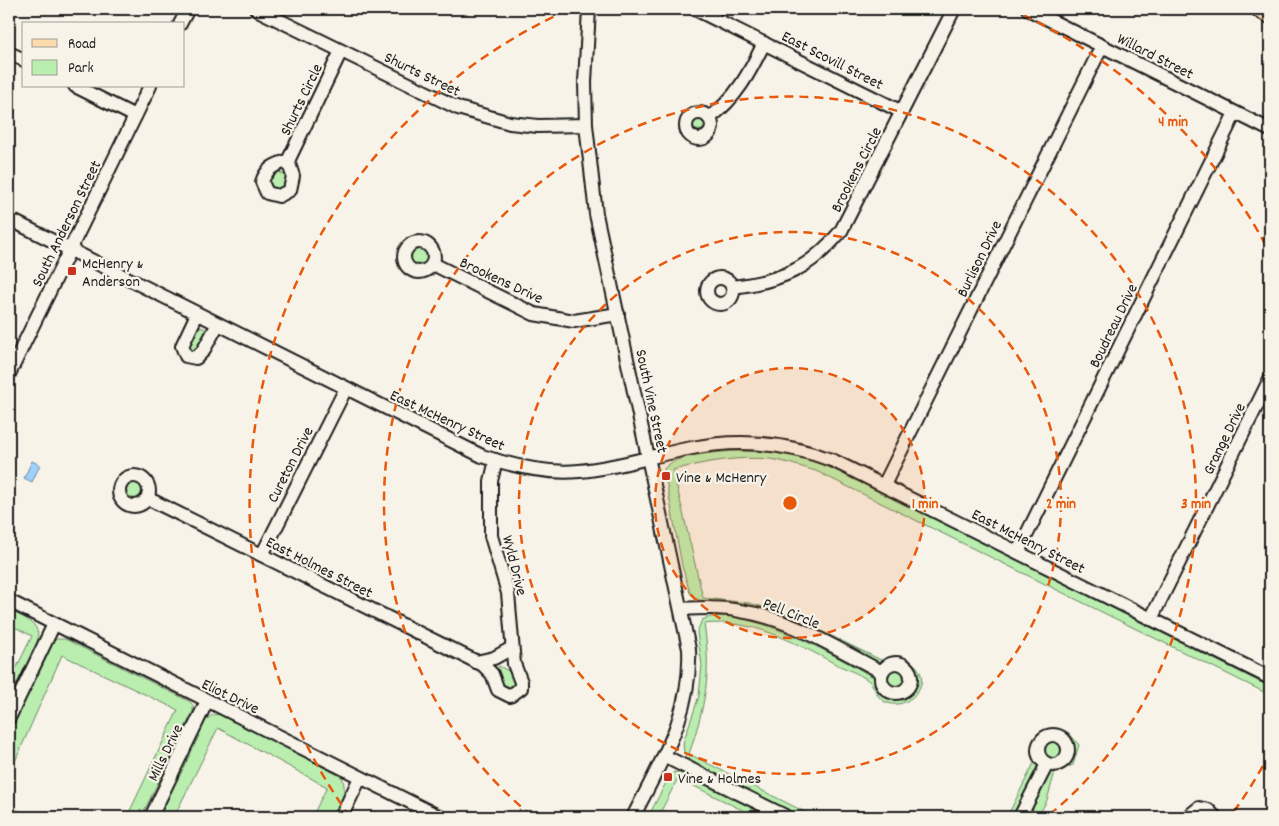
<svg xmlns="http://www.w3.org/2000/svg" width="1279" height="826" font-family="Dekko,sans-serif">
	<rect width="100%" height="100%" fill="#f7f3e8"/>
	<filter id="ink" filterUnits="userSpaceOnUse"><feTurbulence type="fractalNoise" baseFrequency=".02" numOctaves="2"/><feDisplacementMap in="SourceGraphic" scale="10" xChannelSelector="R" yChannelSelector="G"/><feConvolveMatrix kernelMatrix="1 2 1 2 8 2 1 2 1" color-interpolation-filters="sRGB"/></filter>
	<g filter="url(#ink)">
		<!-- green -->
		<g fill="#baeeaf" stroke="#6b8566">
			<circle cx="699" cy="125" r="5.5"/>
			<path d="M277,171L287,176L284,191L268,188V177Z"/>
			<circle cx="418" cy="258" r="11"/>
			<path d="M197,325L207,330L195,355L185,350Z"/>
			<path d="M733,451L775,452L807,457L841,472L1270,687V695L816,471C801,467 785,461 770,459C737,456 705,462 673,470L703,598L749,603L782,612L881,660L904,658C908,660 914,663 917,667C932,685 907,710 888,703C876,700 876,687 869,681C859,673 845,669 834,663C793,642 752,618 704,624C712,674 705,706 689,754L815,817H802L694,763L684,753L683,743L699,696L702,665L697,632L702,620C740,601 838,657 873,677C887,685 873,698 904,700C913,693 916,683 916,672C901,651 893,666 876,662L776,614L754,607L699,600L693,596L690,593L682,566L664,469C675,454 715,453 733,451Z"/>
			<circle cx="131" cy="491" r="11"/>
			<path d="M9,610C25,619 42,622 37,643L9,701V683L32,636L9,624Z"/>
			<path d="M57,639H65L189,701L193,705V712L141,817H127L178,710L62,655L9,775V730L46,654L52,642Z"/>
			<path d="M499,666L514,674L515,688L511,690L505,689L496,680V670Z"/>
			<circle cx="898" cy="680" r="11"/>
			<path d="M222,714L342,777C348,792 340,803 332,817H312L327,787L218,728L174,817H158L203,723L212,715Z"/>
			<path d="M1056,728L1069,733L1079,745L1073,765L1055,772L1047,800L1038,817H1028L1050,771C1102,757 1055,714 1040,740C1034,749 1041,760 1039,770L1015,817H1007L1036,759C1030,743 1039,730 1056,728Z"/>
			<circle cx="1055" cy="750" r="11"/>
			<path d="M674,772L683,774L770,817H756L678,778L658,817H648L669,777Z"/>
			<path d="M9,806L32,817H15L9,814Z"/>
		</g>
		<!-- water -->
		<path fill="#a0d0fc" stroke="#6b88a2" d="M32,461L40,465L32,482L24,478Z"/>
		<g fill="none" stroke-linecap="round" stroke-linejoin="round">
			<!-- minor casing -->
			<g stroke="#1c1c1c" stroke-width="16">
				<g id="minor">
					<path d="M256,9L458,108L510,123L538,126L586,125"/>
					<path d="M589,9L585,82L586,125L596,214L689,649C692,714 661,761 633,817"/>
					<path d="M695,9L902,112"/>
					<path d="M1028,9L1270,130"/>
					<path d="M180,24L188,9"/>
					<path d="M9,53L24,60"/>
					<path d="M75,86L135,116"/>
					<circle cx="699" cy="126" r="13"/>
					<path d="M709,118C736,99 750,72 764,43"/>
					<path d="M288,161C275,164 266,169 262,182L267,193L279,196L290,190L293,176L288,161L341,51"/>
					<path d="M9,219L482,456C512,466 547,474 579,471C618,468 654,455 692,448C741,438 788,443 834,461L1270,678"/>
					<circle cx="419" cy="257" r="15"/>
					<path d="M433,264L534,314L574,321L618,314"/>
					<circle cx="720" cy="291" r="13"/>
					<path d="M733,287C781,281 810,269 841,231L954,9"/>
					<path d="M197,314L182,346L186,356L196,358L203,351L218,324"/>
					<path d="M9,374L150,86"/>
					<circle cx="134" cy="491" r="15"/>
					<path d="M884,485L1102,46"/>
					<path d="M149,499L483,665L492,674L498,690L510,696L521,688V682L514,664L508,593L491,536V481L496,460"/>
					<path d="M1018,552L1235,113"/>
					<path d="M262,555L346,388"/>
					<path d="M9,601L440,817"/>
					<path d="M682,609C701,608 721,607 740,611C790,618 837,649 882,672"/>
					<path d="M1151,619L1270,379"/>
					<path d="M476,662L494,658L512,648"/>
					<circle cx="896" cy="678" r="15"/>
					<path d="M9,718L54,624"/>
					<circle cx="1053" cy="750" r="15"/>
					<path d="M664,756L787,817"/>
					<path d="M151,817L207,701"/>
					<path d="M341,817L360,778"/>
					<path d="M1020,817L1047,764"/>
					<path d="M1188,817L1199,808L1208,810L1215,817"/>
				</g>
			</g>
			<!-- major casing -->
			<g stroke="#1c1c1c" stroke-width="20">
				<path id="major" d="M1259,9L1270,15"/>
			</g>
			<!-- minor -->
			<use href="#minor" stroke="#f7f3e8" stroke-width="12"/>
			<!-- major -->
			<use href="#major" stroke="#fcdcac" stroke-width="16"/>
		</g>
	</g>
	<!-- distance rings -->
	<circle cx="790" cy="503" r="135" fill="#e8590c" fill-opacity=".12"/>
	<g fill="none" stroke="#e8590c" stroke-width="2.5" stroke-dasharray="9 6">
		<circle cx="790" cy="503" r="135"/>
		<circle cx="790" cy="503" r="271"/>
		<path d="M532 816A406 406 0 1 1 1048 816"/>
		<path d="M1270 753A541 541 0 0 1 1230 817M350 817A541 541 0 0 1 570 9M1010 9A541 541 0 0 1 1270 253"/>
	</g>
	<!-- markers -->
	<g fill="#c8321e" stroke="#f7f3e8" stroke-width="2">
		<rect x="67" y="266" width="10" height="10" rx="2.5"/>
		<rect x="661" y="471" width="10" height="10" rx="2.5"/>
		<rect x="663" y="772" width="10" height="10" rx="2.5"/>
	</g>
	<g text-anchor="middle" stroke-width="4.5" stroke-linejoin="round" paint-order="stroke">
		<!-- street labels -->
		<g font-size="16" fill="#1c1c1c" stroke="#f7f3e8">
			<text transform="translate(1156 55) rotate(27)" y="6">Willard Street</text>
			<text transform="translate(833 59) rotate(27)" y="6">East Scovill Street</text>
			<text transform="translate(423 73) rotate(26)" y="6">Shurts Street</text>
			<text transform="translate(300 99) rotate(-64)" y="6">Shurts Circle</text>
			<text transform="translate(855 169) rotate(-63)" y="6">Brookens Circle</text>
			<text transform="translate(65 223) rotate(-64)" y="6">South Anderson Street</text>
			<text transform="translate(978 258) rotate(-64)" y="6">Burlison Drive</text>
			<text transform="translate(502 279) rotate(25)" y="6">Brookens Drive</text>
			<text transform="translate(1112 325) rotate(-64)" y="6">Boudreau Drive</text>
			<text transform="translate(653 401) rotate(78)" y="6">South Vine Street</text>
			<text transform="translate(448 419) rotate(25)" y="6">East McHenry Street</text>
			<text transform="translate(1223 438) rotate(-64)" y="6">Grange Drive</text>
			<text transform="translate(289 464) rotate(-63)" y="6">Cureton Drive</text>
			<text transform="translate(1029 540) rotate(27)" y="6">East McHenry Street</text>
			<text transform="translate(516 565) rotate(76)" y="6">Wyld Drive</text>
			<text transform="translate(320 566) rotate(27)" y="6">East Holmes Street</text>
			<text transform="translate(792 612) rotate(22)" y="6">Pell Circle</text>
			<text transform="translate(231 695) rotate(26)" y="6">Eliot Drive</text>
			<text transform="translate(164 752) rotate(-64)" y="6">Mills Drive</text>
		</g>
		<!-- poi labels -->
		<g font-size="16" fill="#1c1c1c" stroke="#f7f3e8" text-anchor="start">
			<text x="82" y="268">McHenry &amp;<tspan x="82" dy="18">Anderson</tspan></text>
			<text x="676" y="482">Vine &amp; McHenry</text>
			<text x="678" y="783">Vine &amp; Holmes</text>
		</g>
	</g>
	<circle cx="790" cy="503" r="8" fill="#e8590c" stroke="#f7f3e8" stroke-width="2.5"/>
	<g font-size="15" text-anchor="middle" font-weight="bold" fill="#e8590c" stroke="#f7f3e8" stroke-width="4.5" stroke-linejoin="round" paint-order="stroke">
		<text x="1173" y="126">4 min</text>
		<text x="925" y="508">1 min</text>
		<text x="1061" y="508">2 min</text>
		<text x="1196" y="508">3 min</text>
	</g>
	<!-- margin -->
	<rect width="1279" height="826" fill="none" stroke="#f7f3e8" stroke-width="30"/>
	<rect x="15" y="15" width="1249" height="796" fill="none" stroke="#1c1c1c" stroke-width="2" filter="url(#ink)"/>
	<!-- legend -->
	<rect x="22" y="22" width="162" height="65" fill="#f7f3e8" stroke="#9f9d96"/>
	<rect x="32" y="39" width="25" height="8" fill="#fcdcac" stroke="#9f9d96"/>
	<text x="68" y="48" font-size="15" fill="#1c1c1c">Road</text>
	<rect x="32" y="60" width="25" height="15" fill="#baeeaf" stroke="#9f9d96"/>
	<text x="68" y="72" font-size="15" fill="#1c1c1c">Park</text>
</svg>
